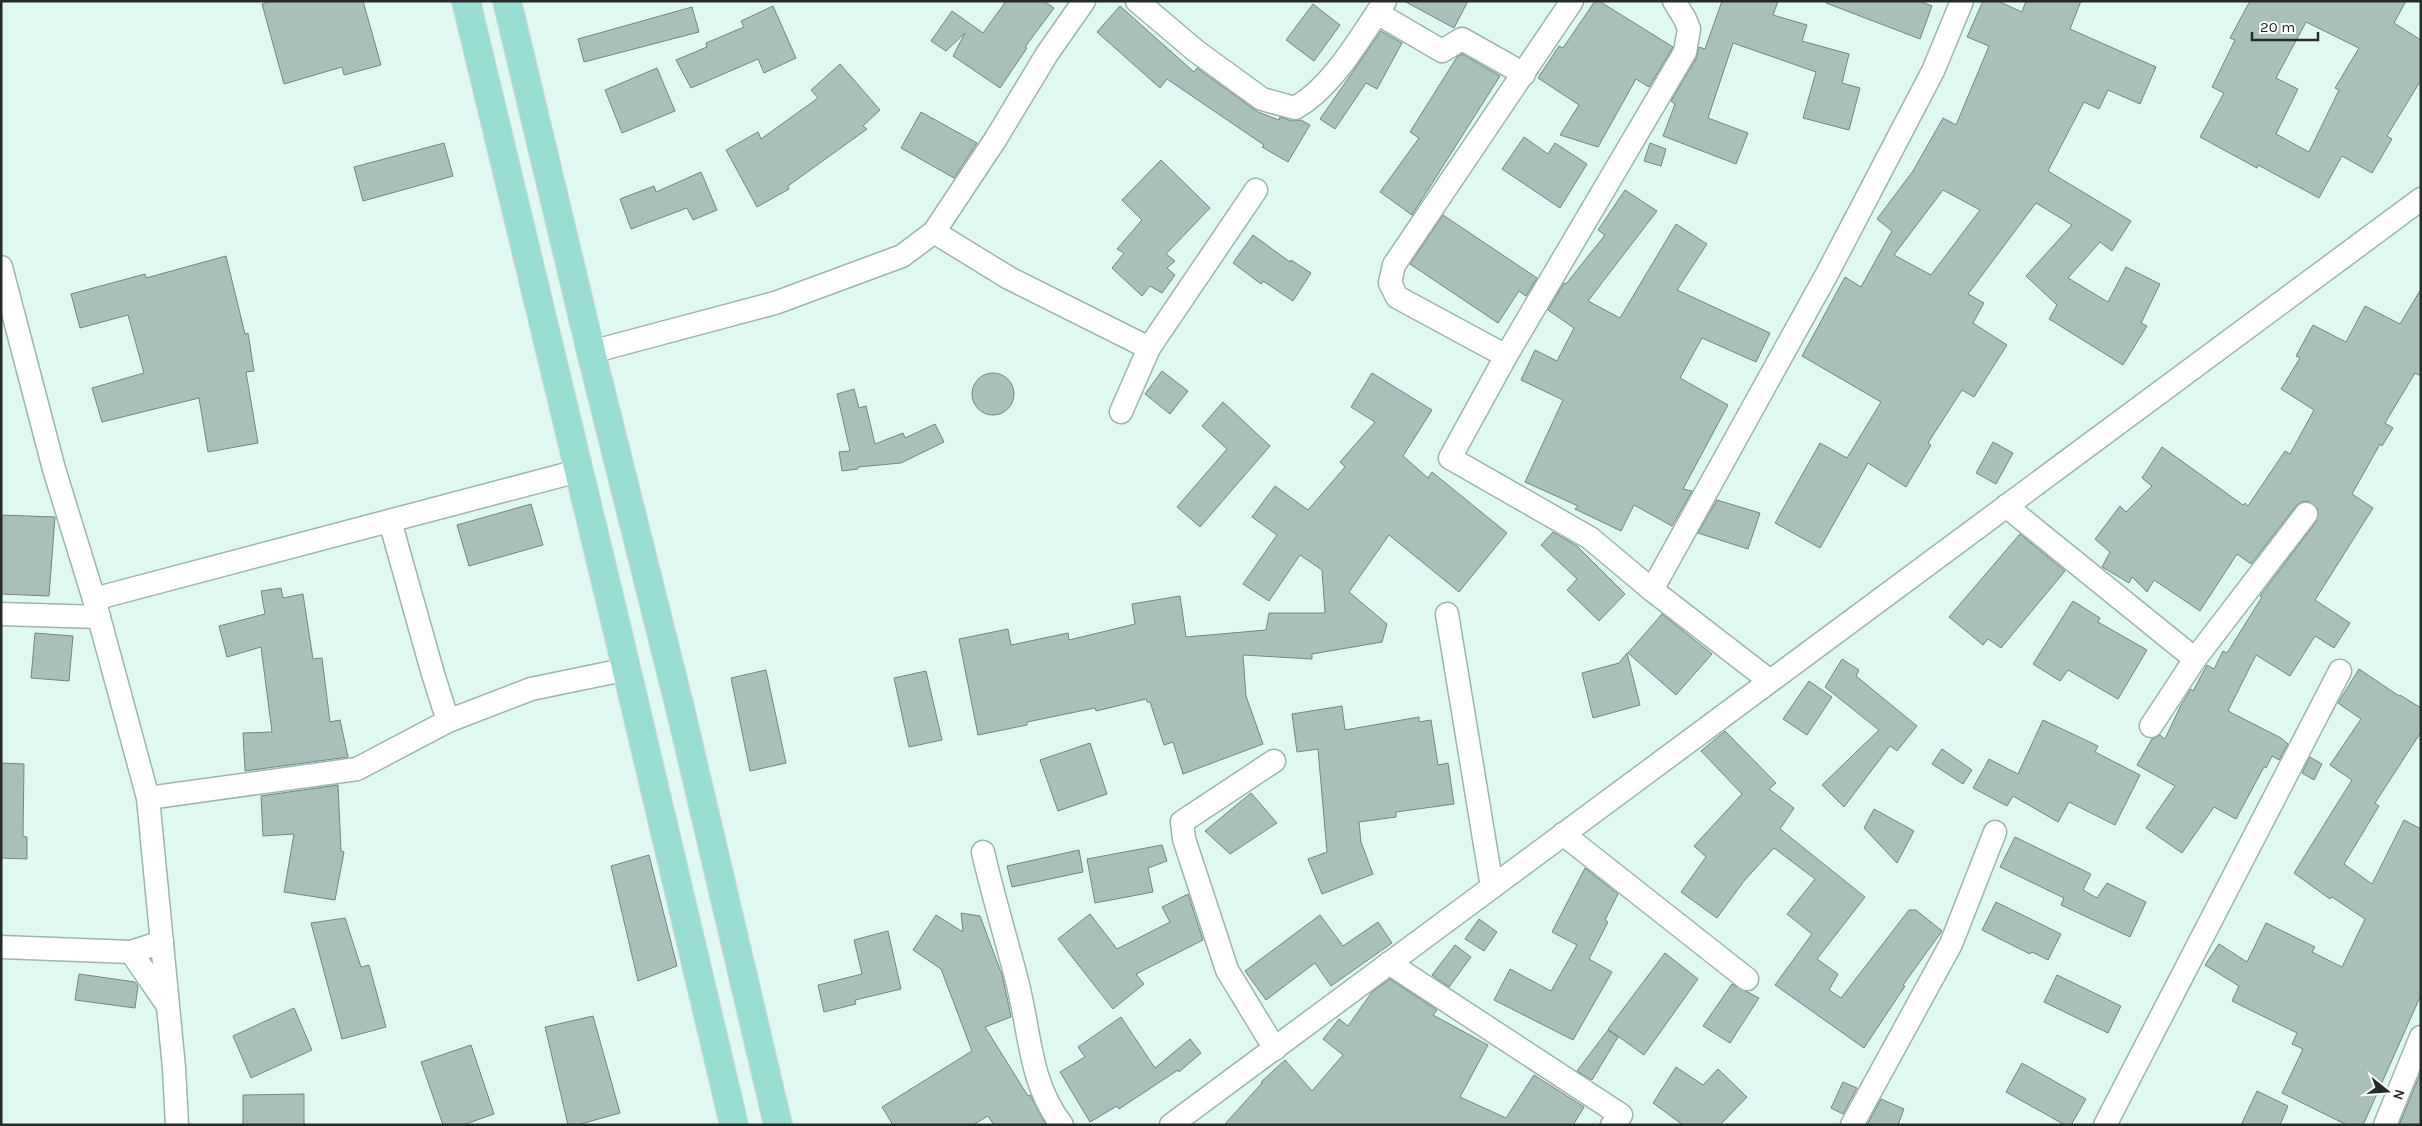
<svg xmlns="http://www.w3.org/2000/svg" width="2422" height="1126" font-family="Karla,sans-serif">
	<rect width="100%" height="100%" fill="#e0f8f2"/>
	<!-- building -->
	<g fill="#a9bfba" stroke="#728783" fill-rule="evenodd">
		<path d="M272,1H363L381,65L344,75L342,67L284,84L262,4Z"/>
		<path d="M1006,1H1044L1054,8L1025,47L1027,48L1000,88L953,56L965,33L946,51L931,41L952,11L983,33Z"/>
		<path d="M1404,1H1468L1454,28Z"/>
		<path d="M1595,1H1599L1673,47L1649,87L1636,79L1598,147L1560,135L1579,105L1538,78L1559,46L1563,48Z"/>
		<path d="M1722,1H1778L1773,15L1807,25L1802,41L1849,54L1842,83L1860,88L1849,130L1803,118L1816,72L1733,43L1708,118L1748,133L1736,164L1663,136L1675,104L1671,101L1696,59L1699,47L1705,49Z"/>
		<path d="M1826,1H1919L1932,6L1920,39L1826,3Z"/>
		<path d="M1983,1H1998L2022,12L2026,1H2081L2070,29L2156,67L2140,104L2108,90L2099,109L2084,102L2048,171L2131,221L2112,251L2100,242L2068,278L2108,302L2126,267L2160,284L2141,323L2147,326L2123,365L2049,319L2057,305L2026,276L2072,225L2036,203L1968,294L1984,303L1973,323L2007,345L1974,397L1962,390L1928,443L1931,445L1906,487L1868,463L1820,548L1775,523L1820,443L1847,458L1881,402L1802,356L1845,277L1861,287L1892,231L1877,219L1913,171L1943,118L1956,125L1989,46L1967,37ZM1943,190L1980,210L1931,275L1894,255Z"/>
		<path d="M2250,1H2406L2394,23L2421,40V80L2387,136L2392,139L2372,173L2342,156L2319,198L2258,165L2257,168L2200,137L2224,93L2212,87L2235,40L2230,38ZM2306,22L2359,48L2335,88L2339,90L2309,152L2276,134L2298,89L2276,78Z"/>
		<path d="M1313,4L1340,25L1314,61L1286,40Z"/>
		<path d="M773,6L796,58L764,73L758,59L691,88L676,60L707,47L706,43L744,27L741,21Z"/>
		<path d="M1120,6L1194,72L1197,68L1258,112L1279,120L1280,117L1292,121L1301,120L1310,125L1288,162L1262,147L1264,145L1167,79L1160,88L1097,32Z"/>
		<path d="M692,7L699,32L584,62L578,39Z"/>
		<path d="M1381,31L1402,43L1377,89L1366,83L1335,129L1320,119Z"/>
		<path d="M1462,54L1500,76L1412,215L1380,192L1419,138L1410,132L1457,57Z"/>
		<path d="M840,64L880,110L863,126L867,129L788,186L789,189L757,207L726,150L758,132L761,139L818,98L811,90Z"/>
		<path d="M657,68L675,111L622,133L605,90Z"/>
		<path d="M921,112L977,143L954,178L901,148Z"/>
		<path d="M1524,137L1548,154L1555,143L1587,164L1560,208L1502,169Z"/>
		<path d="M444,143L453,176L363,201L354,167Z"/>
		<path d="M1650,143L1666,149L1661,166L1644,161Z"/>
		<path d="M1161,160L1210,208L1166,254L1175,261L1167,268L1175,275L1162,293L1150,286L1142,296L1112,268L1124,253L1117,249L1142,220L1122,200Z"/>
		<path d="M701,172L717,210L693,220L687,208L631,229L620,199L654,186L656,192Z"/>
		<path d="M1625,190L1657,211L1588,301L1620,318L1676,224L1707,244L1677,290L1770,333L1756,362L1702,338L1680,378L1728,405L1683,489L1692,491L1672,526L1634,505L1621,531L1575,509L1578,506L1525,482L1563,400L1521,380L1535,350L1557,361L1574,328L1548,310L1564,283L1566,284L1605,235L1598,230Z"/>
		<path d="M1443,215L1537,278L1526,296L1519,291L1498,323L1410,264Z"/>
		<path d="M1253,235L1290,262L1291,260L1311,273L1293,301L1263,281L1261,284L1233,263Z"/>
		<path d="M226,256L245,334L248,333L254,371L246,372L258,443L208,452L199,398L102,422L92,388L144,373L128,315L80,328L71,294L145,274L146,278Z"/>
		<path d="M2421,289V376L2415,373L2385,423L2393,428L2382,446L2380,444L2352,494L2373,508L2315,600L2350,623L2334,648L2315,636L2290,676L2256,655L2228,711L2281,738L2288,744L2279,760L2272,756L2266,768L2264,767L2236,819L2214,807L2182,853L2146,828L2175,786L2137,765L2152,739L2160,735L2165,739L2181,705L2191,689L2193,691L2207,665L2214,669L2223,651L2227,653L2262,597L2260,596L2316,522L2318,509L2308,501L2301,502L2296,506L2251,564L2237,554L2200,611L2154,580L2147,592L2132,577L2129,583L2104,568L2102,567L2110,552L2095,539L2120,506L2126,512L2152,486L2142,478L2162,447L2243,505L2245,503L2248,506L2285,451L2290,454L2314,410L2281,389L2300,358L2296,356L2313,325L2346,342L2365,306L2400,324Z"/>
		<path d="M1162,371L1188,391L1170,414L1145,394Z"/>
		<path d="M1372,373L1432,410L1403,456L1428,478L1432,472L1507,533L1459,592L1389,535L1349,592L1387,624L1382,642L1312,654V659L1243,655L1246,696L1263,744L1183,774L1173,742L1164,745L1150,702H1147L1146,699L1096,711L1095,708L1027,722V725L978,735L959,639L1008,629L1011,645L1068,633L1069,640L1135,624L1132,604L1180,596L1186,637L1266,630L1269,613H1325L1322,570L1300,555L1269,601L1243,584L1277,535L1252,517L1275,486L1308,510L1345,467L1340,462L1375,422L1351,407Z"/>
		<circle cx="993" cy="394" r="21"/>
		<path d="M854,389L859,408L866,406L875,444L903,433L905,438L935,424L944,442L901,463L858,467V469L842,471L839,452L850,451L837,394Z"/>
		<path d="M1223,402L1270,446L1200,527L1177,507L1227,449L1202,426Z"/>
		<path d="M1993,442L2013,453L1996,484L1976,473Z"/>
		<path d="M1717,500L1760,513L1748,549L1698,533Z"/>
		<path d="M531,504L543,545L469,566L457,525Z"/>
		<path d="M1,515L55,517L49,596L1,594Z"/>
		<path d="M1553,532L1577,546L1625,594L1599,621L1567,590L1577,579L1541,545Z"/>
		<path d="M2020,534L2065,571L2001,648L1988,639L1983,645L1949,617Z"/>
		<path d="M281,588L283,598L303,594L313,659L322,658L330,722L340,720L348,757L245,771L243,733L272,732L261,647L227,657L219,626L265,614L261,591Z"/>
		<path d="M2073,601L2100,618L2098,622L2147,650L2118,699L2068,670L2060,681L2033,664Z"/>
		<path d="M1662,614L1712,654L1676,695L1628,653Z"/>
		<path d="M35,633L73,636L69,681L31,678Z"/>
		<path d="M1627,653L1640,705L1593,718L1582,673L1619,663Z"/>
		<path d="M1842,659L1859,670L1856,676L1917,726L1897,751L1890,746L1844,807L1822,785L1879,730L1825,687Z"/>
		<path d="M2359,669L2399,696L2400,695L2421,708V732L2375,803L2379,806L2344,864L2372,884L2404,820L2421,829V995L2363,1125H2347L2282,1093L2303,1049L2292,1044L2297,1033L2232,1001L2239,986L2205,965L2219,944L2247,962L2266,923L2315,947L2312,952L2342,967L2365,919L2332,897L2330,899L2294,873L2352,780L2330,765L2361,719L2338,703Z"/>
		<path d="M766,670L786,763L750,771L731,678Z"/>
		<path d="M926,671L942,740L909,747L894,678Z"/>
		<path d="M1809,681L1832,697L1807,735L1783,719Z"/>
		<path d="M1342,706L1345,730L1419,717V722L1431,720L1438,765L1448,763L1454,804L1396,812V817L1359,822L1361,842L1373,874L1322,894L1308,859L1327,852L1318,749L1297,752L1292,714Z"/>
		<path d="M2043,720L2098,746L2095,752L2140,775L2115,825L2069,802L2058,822L2013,796L2007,806L1973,788L1989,759L2018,774Z"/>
		<path d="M1725,731L1776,783L1769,789L1794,808L1780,829L1865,897L1817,959L1838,974L1829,990L1841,998L1909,910H1916L1942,931L1903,985L1905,986L1864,1048L1775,985L1812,934L1787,914L1815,879L1774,848L1744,881L1717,918L1681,892L1706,857L1694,846L1742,794L1701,751Z"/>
		<path d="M1090,743L1107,794L1058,811L1040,760Z"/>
		<path d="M1942,749L1972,770L1963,784L1932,764Z"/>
		<path d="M2310,757L2322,764L2314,780L2302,773Z"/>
		<path d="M1,763L24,764L23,836L27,837V859L1,858Z"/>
		<path d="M338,785L341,851L344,852L335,900L284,892L294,834L263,836L261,796Z"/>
		<path d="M1251,793L1277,823L1230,854L1205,831Z"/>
		<path d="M1874,809L1914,831L1897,863L1864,828Z"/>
		<path d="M2015,837L2091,874L2083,890L2097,898L2107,883L2146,902L2130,937L2061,905L2064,898L2000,867Z"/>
		<path d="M1162,845L1167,861L1148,868L1153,892L1095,903L1087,859Z"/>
		<path d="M1079,850L1083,872L1012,887L1007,866Z"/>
		<path d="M649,855L677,966L638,981L611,866Z"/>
		<path d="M1585,868L1618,894L1605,920L1608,922L1589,959L1612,972L1573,1040L1494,1000L1510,969L1551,991L1577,945L1552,932Z"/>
		<path d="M1188,894L1203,940L1136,974L1144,984L1113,1009L1058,939L1090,914L1117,949L1170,922L1162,907Z"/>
		<path d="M1996,902L2061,934L2048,960L2032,952L2030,954L1982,930Z"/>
		<path d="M961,913L980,916L1002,975L1008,1002L1011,1017L985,1027L1028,1096L1030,1095L1046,1125H994L988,1116L973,1125H893L882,1107L972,1051L941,969L913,950L936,915L963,932Z"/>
		<path d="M1320,915L1343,946L1378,922L1392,943L1331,986L1315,963L1266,1000L1245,971Z"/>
		<path d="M345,918L361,967L369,965L386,1027L342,1039L311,923Z"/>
		<path d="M1479,919L1497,932L1484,951L1465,939Z"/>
		<path d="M888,931L901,989L855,1000L856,1004L824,1012L818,985L862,974L854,940Z"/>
		<path d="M1455,945L1471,957L1449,987L1432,975Z"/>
		<path d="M1665,953L1698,979L1644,1055L1608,1029Z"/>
		<path d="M79,974L135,982L138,986L135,1008L75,1000Z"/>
		<path d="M2057,975L2121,1006L2108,1033L2044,1002Z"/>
		<path d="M1390,979L1437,1010L1433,1015L1488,1045L1460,1097L1506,1118L1534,1075L1584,1107L1573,1125H1224L1262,1083L1261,1082L1285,1060L1312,1091L1343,1055L1323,1039L1339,1019L1348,1026L1372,992Z"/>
		<path d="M1732,984L1759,998L1730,1043L1703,1026Z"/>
		<path d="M294,1008L312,1050L251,1078L233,1036Z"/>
		<path d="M593,1016L620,1113L577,1125H568L545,1027Z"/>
		<path d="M1121,1017L1155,1068L1190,1039L1201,1053L1179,1072L1178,1070L1119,1109L1117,1106L1090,1122L1060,1072L1085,1057L1078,1047Z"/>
		<path d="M1608,1030L1618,1037L1592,1080L1577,1071Z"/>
		<path d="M471,1045L494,1114L463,1125H443L421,1062Z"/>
		<path d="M2022,1063L2086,1099L2071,1125H2065L2006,1092Z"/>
		<path d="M1676,1067L1703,1085L1718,1069L1747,1097L1720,1125H1683L1653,1103Z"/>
		<path d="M2421,1072V1125H2399Z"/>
		<path d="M1843,1082L1857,1088L1843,1114L1831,1108Z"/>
		<path d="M2257,1091L2288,1106L2280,1125H2241Z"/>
		<path d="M304,1094V1125H243V1095Z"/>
		<path d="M1881,1099L1904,1109L1898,1125H1867Z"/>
	</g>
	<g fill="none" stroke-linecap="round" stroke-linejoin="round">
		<!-- minor casing -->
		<g stroke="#9eb4af" stroke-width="25">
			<g id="minor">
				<path d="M1137,1L1196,51L1262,99L1295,108C1333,87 1360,37 1385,1"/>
				<path d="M1377,13L1442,51L1462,39L1524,74"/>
				<path d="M934,232L1009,278L1149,348"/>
				<path d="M1,267L54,469L94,599L148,798L174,1068L177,1125"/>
				<path d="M591,352L775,303L902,256L934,232L995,140L1047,54L1084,1"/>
				<path d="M1506,356L1397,297L1390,283L1394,265L1572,1"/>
				<path d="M1121,412L1149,348L1256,190"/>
				<path d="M2006,506L2195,659"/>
				<path d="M1652,590L1590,538L1450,458L1506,356L1685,52L1689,29L1685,19L1674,1"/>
				<path d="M94,599L578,471"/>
				<path d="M1,614L99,617"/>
				<path d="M1447,614L1492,887"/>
				<path d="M1770,681L1652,590L1828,272L1933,71L1962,1"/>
				<path d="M448,721L531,689L628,669"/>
				<path d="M2151,726L2195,659L2306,514"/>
				<path d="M1274,761L1182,822L1184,839L1227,970L1275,1049"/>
				<path d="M148,798L357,769L448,721L433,674L390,521"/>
				<path d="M1563,834L1747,979"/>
				<path d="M983,852C993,896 1006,938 1017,981C1030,1030 1029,1083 1062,1125"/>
				<path d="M1,947L131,952L162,942"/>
				<path d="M131,952L166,1003"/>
				<path d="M1389,963L1621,1115L1612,1125"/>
				<path d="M1171,1125L2421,199"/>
				<path d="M1852,1125L1951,944L1995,832"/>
				<path d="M2105,1125L2340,671"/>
				<path d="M2385,1125L2421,1037"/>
			</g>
		</g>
		<!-- primary casing -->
		<g stroke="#d7d9d9" stroke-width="30">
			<g id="primary">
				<path d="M466,1C556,375 647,750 734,1125"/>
				<path d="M507,1L591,352L680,708L778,1125"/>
			</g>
		</g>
		<!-- minor -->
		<use href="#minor" stroke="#fff" stroke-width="22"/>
		<!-- primary -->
		<use href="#primary" stroke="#9aded3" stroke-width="28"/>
	</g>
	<!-- border -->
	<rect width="2422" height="1126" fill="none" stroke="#232c2a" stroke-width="5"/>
	<!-- north arrow -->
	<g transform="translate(2387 1091) rotate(107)" stroke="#ffffff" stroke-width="4" paint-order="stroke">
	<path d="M0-4L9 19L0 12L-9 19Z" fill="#232c2a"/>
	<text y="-8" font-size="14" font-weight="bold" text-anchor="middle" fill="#232c2a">N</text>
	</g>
	<!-- scale -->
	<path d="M2252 32v8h66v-8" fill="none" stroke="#232c2a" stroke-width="2.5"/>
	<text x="2260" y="32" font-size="15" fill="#232c2a" stroke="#ffffff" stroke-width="4" paint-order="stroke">20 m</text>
</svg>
